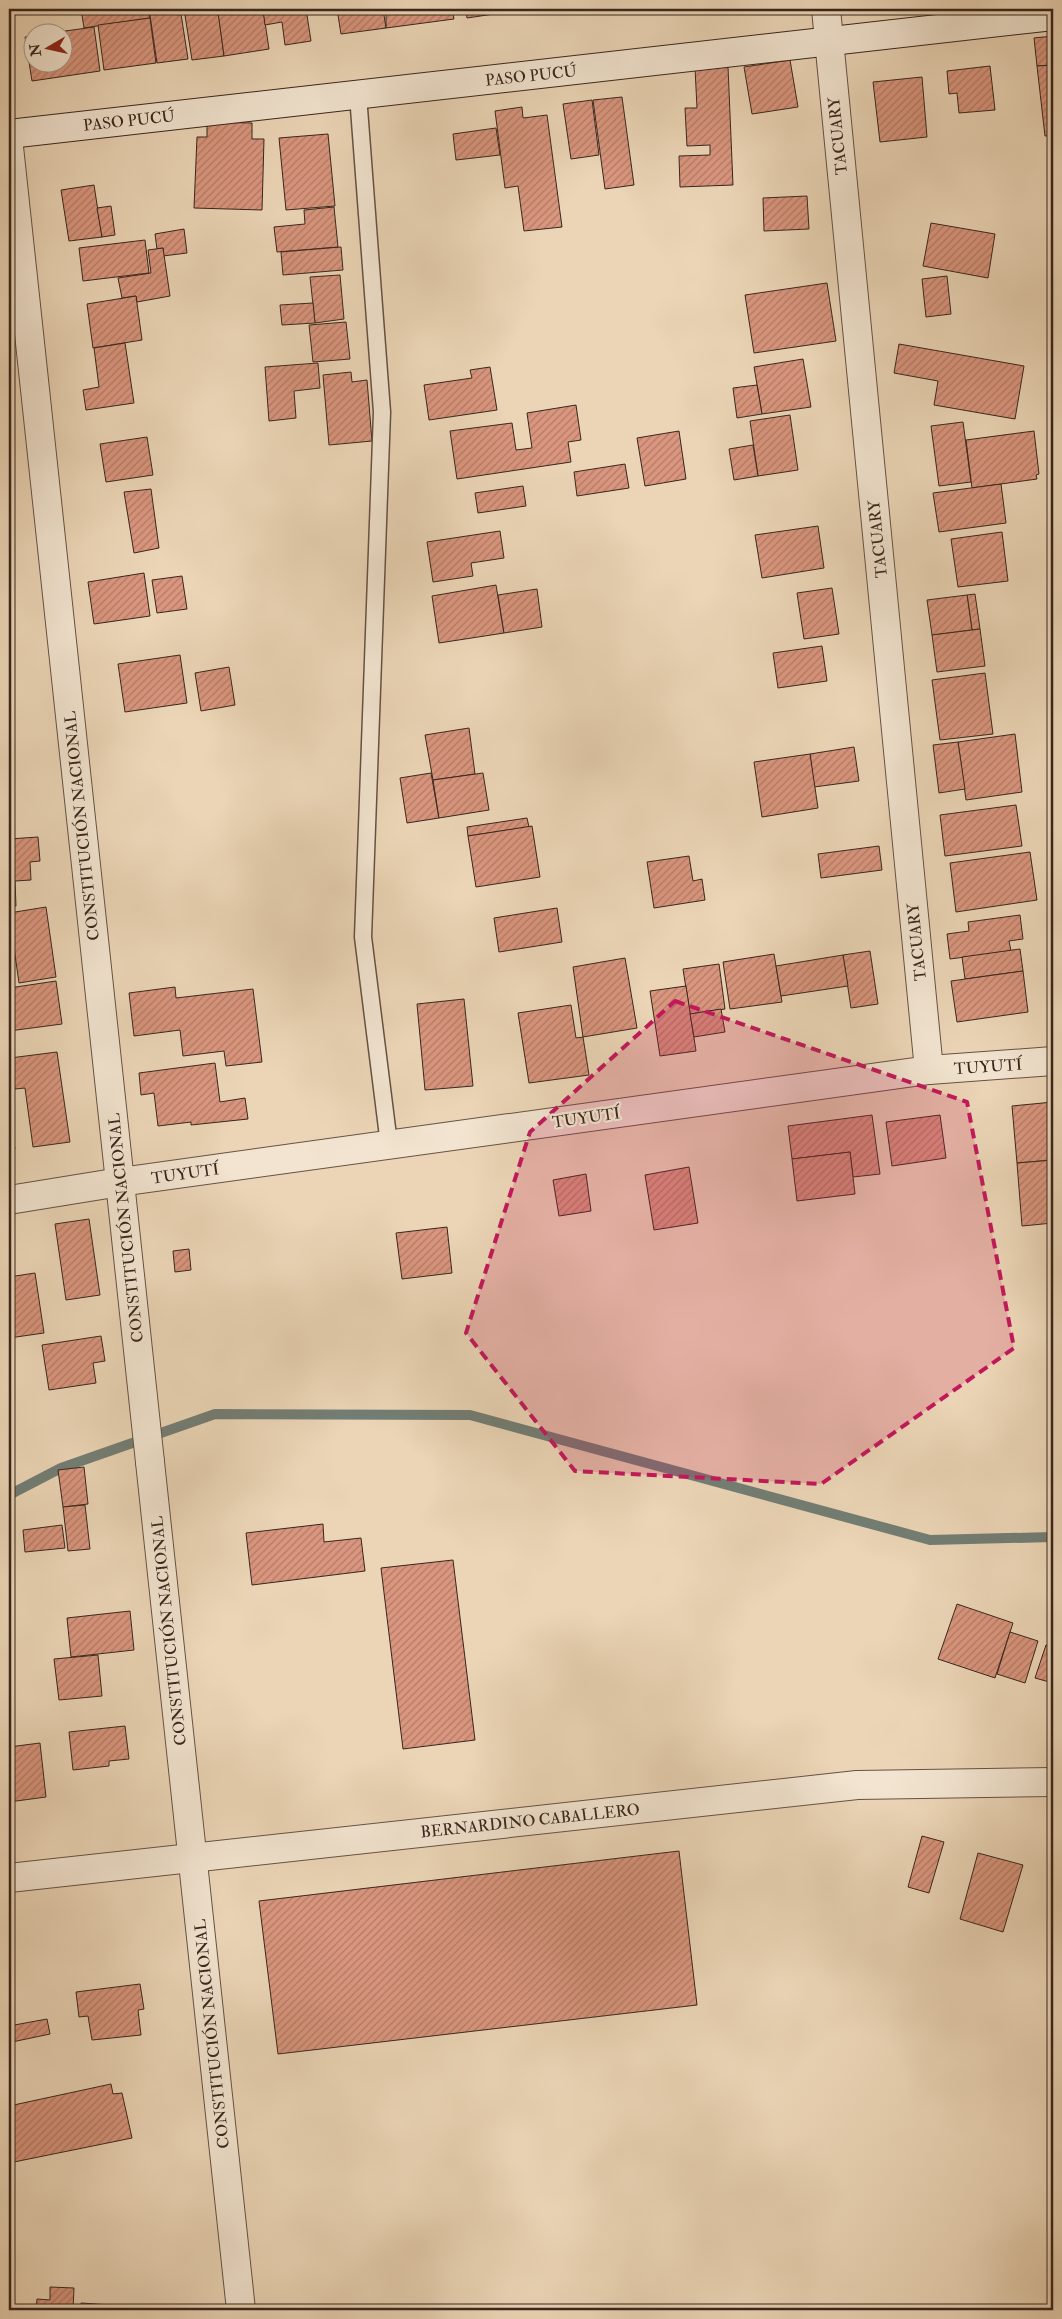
<svg xmlns="http://www.w3.org/2000/svg" width="1062" height="2319" font-family="'IM FELL Double Pica',serif">
	<defs>
		<pattern id="building-hatch" width="6" height="6" patternUnits="userSpaceOnUse" patternTransform="scale(1.25)"><rect width="6" height="6" fill="#da967e"/><path d="M-1 1l2-2M0 6l6-6M5 7l2-2" fill="none" stroke="#b27a67"/></pattern>
	</defs>
	<rect width="100%" height="100%" fill="#ebd5b6"/>
	<filter id="stains"><feTurbulence type="fractalNoise" baseFrequency=".004" numOctaves="4"/><feColorMatrix values="0 0 0 0 .2 0 0 0 0 .09 0 0 0 0 .02 0 0 0 .5 -.17"/></filter>
	<radialGradient id="worn" r=".72"><stop offset=".6" stop-color="#630" stop-opacity="0"/><stop offset="1" stop-color="#630" stop-opacity=".3"/></radialGradient>
	<g fill="none" stroke-linecap="round" stroke-linejoin="round">
		<!-- stream -->
		<path stroke="#727e75" stroke-width="10" d="M9,1495L61,1468L215,1414L470,1415L930,1540L1053,1537"/>
	</g>
	<!-- building -->
	<g fill="url(#building-hatch)" stroke="#38261e">
		<path d="M81,9H148L150,18L84,28Z"/>
		<path d="M149,9H176L177,15L181,14L188,59L157,63Z"/>
		<path d="M184,9H218L224,56L192,60Z"/>
		<path d="M238,9H263L269,49L224,56L218,12Z"/>
		<path d="M263,9H306L311,41L285,45L282,22L265,25Z"/>
		<path d="M337,9H383L386,28L341,34Z"/>
		<path d="M386,9H452L454,19L386,28Z"/>
		<path d="M466,9H514V11L467,18Z"/>
		<path d="M150,18L156,63L104,70L98,25Z"/>
		<path d="M94,27L100,71L32,81L25,37L32,36V62H62V32H58Z"/>
		<path d="M1053,36V65L1037,66L1034,38Z"/>
		<path d="M790,60L798,107L752,114L744,67Z"/>
		<path d="M1053,65V135L1045,136L1037,66Z"/>
		<path d="M990,66L995,110L959,113L957,93L949,94L947,71Z"/>
		<path d="M728,67L733,185L680,187L679,156L710,155V145L687,146L685,108H697L695,68Z"/>
		<path d="M922,77L927,137L880,142L873,82Z"/>
		<path d="M622,97L634,185L605,189L593,100Z"/>
		<path d="M592,100L599,155L571,159L563,104Z"/>
		<path d="M522,107L523,118L547,115L562,227L524,231L518,186L505,188L495,111Z"/>
		<path d="M207,122L252,123V139H264L262,210L194,208L197,137H207Z"/>
		<path d="M496,128L500,155L456,160L453,134Z"/>
		<path d="M328,134L335,206L286,210L279,138Z"/>
		<path d="M94,185L102,237L69,241L61,190Z"/>
		<path d="M807,196L809,229L764,231L763,198Z"/>
		<path d="M111,206L115,235L102,237L97,208Z"/>
		<path d="M334,207L338,247L277,252L274,227L305,224L304,210Z"/>
		<path d="M931,223L995,234L988,278L923,266Z"/>
		<path d="M184,229L187,253L163,256V248L157,249L155,234Z"/>
		<path d="M145,240L149,273L83,281L79,248Z"/>
		<path d="M341,247L343,270L283,275L281,252Z"/>
		<path d="M163,248L170,296L137,302L136,296L122,298L118,278L151,273L148,250Z"/>
		<path d="M340,275L344,319L315,323L310,277Z"/>
		<path d="M947,276L951,314L926,317L922,279Z"/>
		<path d="M827,283L836,341L754,353L745,295Z"/>
		<path d="M136,296L142,340L93,348L87,304Z"/>
		<path d="M313,303L315,323L282,325L280,305Z"/>
		<path d="M346,322L350,359L313,362L309,325Z"/>
		<path d="M125,343L134,403L86,410L83,390L99,387L94,348Z"/>
		<path d="M899,344L1024,366L1015,419L934,405L938,381L894,373Z"/>
		<path d="M803,359L811,407L762,414L754,367Z"/>
		<path d="M318,363L320,388L294,391L296,418L269,421L265,367Z"/>
		<path d="M490,367L497,410L429,420L424,385L472,378L470,370Z"/>
		<path d="M351,372L352,382L367,380L372,441L329,445L323,375Z"/>
		<path d="M757,385L762,414L737,418L733,388Z"/>
		<path d="M576,405L581,440L568,442L571,462L457,479L450,431L512,423L516,450L532,448L527,413Z"/>
		<path d="M790,415L798,470L758,476L750,421Z"/>
		<path d="M963,422L971,482L939,486L931,426Z"/>
		<path d="M679,431L686,479L645,486L637,438Z"/>
		<path d="M1034,431L1039,474L1036,475L1037,479L972,488L966,440Z"/>
		<path d="M147,437L153,475L106,482L100,444Z"/>
		<path d="M753,445L758,476L734,480L729,449Z"/>
		<path d="M625,464L629,488L577,496L574,472Z"/>
		<path d="M1001,484L1006,523L939,532L933,493Z"/>
		<path d="M523,486L526,506L478,513L475,493Z"/>
		<path d="M151,489L159,548L134,553L124,492Z"/>
		<path d="M818,526L824,568L762,578L755,535Z"/>
		<path d="M500,531L504,558L471,563L473,576L433,582L427,542Z"/>
		<path d="M1002,532L1008,581L958,587L951,539Z"/>
		<path d="M144,573L150,616L94,624L88,582Z"/>
		<path d="M182,576L187,609L157,613L152,580Z"/>
		<path d="M496,585L504,633L439,643L432,596Z"/>
		<path d="M832,588L839,634L804,639L797,593Z"/>
		<path d="M537,589L542,627L504,633L498,595Z"/>
		<path d="M975,594L980,629L972,630L967,595Z"/>
		<path d="M967,595L972,630L932,635L927,600Z"/>
		<path d="M980,629L985,666L937,672L932,635Z"/>
		<path d="M822,646L827,681L778,688L773,653Z"/>
		<path d="M180,655L187,703L125,712L118,664Z"/>
		<path d="M229,667L235,705L201,711L195,673Z"/>
		<path d="M985,673L993,734L940,740L932,680Z"/>
		<path d="M469,728L475,774L433,780L425,735Z"/>
		<path d="M1015,734L1022,792L966,800L958,742Z"/>
		<path d="M958,742L965,789L939,793L933,745Z"/>
		<path d="M854,747L859,781L814,787L810,754Z"/>
		<path d="M810,754L818,808L762,817L754,762Z"/>
		<path d="M431,773L439,818L407,823L400,778Z"/>
		<path d="M483,773L489,810L439,818L433,780Z"/>
		<path d="M1016,805L1022,846L945,856L940,815Z"/>
		<path d="M527,818L529,827L468,836L467,827Z"/>
		<path d="M532,826L540,877L476,887L468,836Z"/>
		<path d="M38,837L40,861L30,862L31,880L15,881L16,906L9,907V839Z"/>
		<path d="M879,846L882,870L821,878L818,854Z"/>
		<path d="M1030,852L1037,900L956,912L950,863Z"/>
		<path d="M689,856L693,881L702,879L705,900L654,908L647,862Z"/>
		<path d="M46,907L56,977L19,983L9,913Z"/>
		<path d="M557,908L562,942L499,952L494,918Z"/>
		<path d="M1020,915L1023,939L1009,941L1011,951L950,959L947,934L969,931L968,922Z"/>
		<path d="M1020,949L1023,971L965,979L962,957Z"/>
		<path d="M870,951L878,1004L851,1008L843,955Z"/>
		<path d="M774,954L782,1002L730,1009L723,962Z"/>
		<path d="M843,955L848,986L781,996L776,966Z"/>
		<path d="M625,958L637,1028L583,1037L573,967Z"/>
		<path d="M719,964L725,1009L690,1014L683,969Z"/>
		<path d="M1023,971L1028,1012L957,1022L951,981Z"/>
		<path d="M56,981L62,1024L9,1031V988Z"/>
		<path d="M686,986L696,1051L660,1056L650,991Z"/>
		<path d="M175,987L176,998L253,989L262,1062L226,1066L224,1051L183,1056L180,1030L134,1036L129,993Z"/>
		<path d="M464,999L473,1086L425,1090L417,1004Z"/>
		<path d="M571,1005L576,1038L583,1037L589,1075L529,1083L518,1013Z"/>
		<path d="M721,1009L725,1032L694,1037L690,1014Z"/>
		<path d="M57,1052L70,1142L33,1147L25,1088L15,1089L10,1058Z"/>
		<path d="M215,1063L220,1102L245,1098L248,1119L191,1125V1122L158,1126L154,1093L141,1095L139,1073Z"/>
		<path d="M1053,1102V1160L1017,1163L1012,1106Z"/>
		<path d="M872,1115L880,1174L853,1177L850,1152L792,1159L788,1126Z"/>
		<path d="M940,1115L946,1158L892,1166L886,1122Z"/>
		<path d="M9,1116L15,1149L9,1150Z"/>
		<path d="M850,1152L855,1194L797,1201L792,1159Z"/>
		<path d="M1053,1160V1223L1022,1226L1017,1163Z"/>
		<path d="M689,1167L698,1223L654,1230L645,1175Z"/>
		<path d="M586,1174L591,1211L559,1216L553,1180Z"/>
		<path d="M89,1219L100,1295L66,1300L55,1224Z"/>
		<path d="M447,1227L452,1273L402,1279L396,1233Z"/>
		<path d="M189,1249L191,1270L175,1272L173,1251Z"/>
		<path d="M35,1273L44,1333L9,1338V1277Z"/>
		<path d="M101,1336L105,1361L93,1363L96,1383L49,1390L42,1345Z"/>
		<path d="M84,1467L88,1504L63,1507L58,1470Z"/>
		<path d="M85,1505L90,1549L68,1551L63,1507Z"/>
		<path d="M323,1524L324,1542L361,1538L365,1571L252,1585L246,1533Z"/>
		<path d="M62,1525L65,1548L25,1552L23,1530Z"/>
		<path d="M453,1560L475,1740L403,1749L381,1568Z"/>
		<path d="M957,1604L1013,1623L995,1678L938,1659Z"/>
		<path d="M130,1611L134,1650L71,1657L67,1618Z"/>
		<path d="M1010,1632L1038,1641L1025,1683L997,1674Z"/>
		<path d="M1046,1645L1053,1647V1683L1035,1678Z"/>
		<path d="M98,1655L102,1696L59,1700L54,1659Z"/>
		<path d="M125,1726L129,1759L109,1761V1766L73,1770L69,1732Z"/>
		<path d="M40,1743L46,1797L9,1802V1747Z"/>
		<path d="M922,1836L944,1842L929,1893L908,1887Z"/>
		<path d="M679,1851L697,2005L278,2054L259,1901Z"/>
		<path d="M978,1853L1023,1865L1003,1932L960,1919Z"/>
		<path d="M140,1984L144,2009L138,2010L141,2035L92,2040L88,2016L79,2017L76,1992Z"/>
		<path d="M47,2019L50,2034L12,2042L9,2026Z"/>
		<path d="M111,2084L113,2094L122,2093L132,2138L9,2163V2106Z"/>
		<path d="M50,2287L74,2288L73,2310H36L37,2299L50,2300Z"/>
		<path d="M81,2303L111,2305V2310H80Z"/>
	</g>
	<g fill="none" stroke-linecap="round" stroke-linejoin="round">
		<!-- service casing -->
		<g stroke="#655244" stroke-width="19">
			<path id="service" d="M358,95L382,412L363,937L389,1144"/>
		</g>
		<!-- minor casing -->
		<g stroke="#655244" stroke-width="30">
			<g id="minor">
				<path d="M826,9L929,1070"/>
				<path d="M9,1200L120,1182L929,1070L1053,1061"/>
				<path d="M150,1462L241,2310"/>
				<path d="M9,1878L857,1785L1053,1782"/>
			</g>
		</g>
		<!-- tertiary casing -->
		<g stroke="#655244" stroke-width="30">
			<path id="tertiary" d="M9,147L150,1462"/>
		</g>
		<!-- secondary casing -->
		<g stroke="#38261e" stroke-width="30">
			<path id="secondary" d="M9,134L1053,16"/>
		</g>
		<!-- service -->
		<use href="#service" stroke="#f2e4d0" stroke-width="16"/>
		<!-- minor -->
		<use href="#minor" stroke="#f2e4d0" stroke-width="28"/>
		<!-- tertiary -->
		<use href="#tertiary" stroke="#f2e4d0" stroke-width="28"/>
		<!-- secondary -->
		<use href="#secondary" stroke="#f2e4d0" stroke-width="28"/>
	</g>
	<!-- marked area -->
	<path fill="#c2185b" fill-opacity="0.2" stroke="#c2185b" stroke-width="4" stroke-dasharray="10 6" stroke-linejoin="round" d="M675,1001L967,1102L1014,1348L821,1484L575,1471L466,1333L530,1132Z"/>
	<g text-anchor="middle" stroke-width="4.5" stroke-linejoin="round" paint-order="stroke">
		<!-- street labels -->
		<g font-size="16" fill="#38261e" stroke="#f2e4d0">
			<text transform="translate(531 75) rotate(-6)" y="6">PASO PUCÚ</text>
			<text transform="translate(129 120) rotate(-6)" y="6">PASO PUCÚ</text>
			<text transform="translate(837 136) rotate(-96)" y="6">TACUARY</text>
			<text transform="translate(877 539) rotate(-96)" y="6">TACUARY</text>
			<text transform="translate(81 826) rotate(-96)" y="6">CONSTITUCIÓN NACIONAL</text>
			<text transform="translate(916 942) rotate(-96)" y="6">TACUARY</text>
			<text transform="translate(988 1066) rotate(-4)" y="6">TUYUTÍ</text>
			<text transform="translate(586 1117) rotate(-8)" y="6">TUYUTÍ</text>
			<text transform="translate(185 1173) rotate(-8)" y="6">TUYUTÍ</text>
			<text transform="translate(125 1228) rotate(-96)" y="6">CONSTITUCIÓN NACIONAL</text>
			<text transform="translate(168 1631) rotate(-96)" y="6">CONSTITUCIÓN NACIONAL</text>
			<text transform="translate(530 1820) rotate(-6)" y="6">BERNARDINO CABALLERO</text>
			<text transform="translate(211 2034) rotate(-96)" y="6">CONSTITUCIÓN NACIONAL</text>
		</g>
	</g>
	<!-- margin -->
	<rect width="1062" height="2319" fill="none" stroke="#ebd5b6" stroke-width="30"/>
	<rect x="10" y="10" width="1042" height="2299" fill="none" stroke="#38261e" stroke-width="2.5"/>
	<rect x="15" y="15" width="1032" height="2289" fill="none" stroke="#38261e"/>
	<!-- north arrow -->
	<g transform="translate(48 48) rotate(261)"><circle r="24" fill="#f2e4d0" stroke="#a89889"/>
	<path d="M0-4L9 19L0 12L-9 19Z" fill="#8f2418"/>
	<text y="-8" font-size="14" font-weight="bold" text-anchor="middle" fill="#38261e">N</text>
	</g>
	<rect width="100%" height="100%" filter="url(#stains)"/>
	<rect width="100%" height="100%" fill="url(#worn)"/>
</svg>
